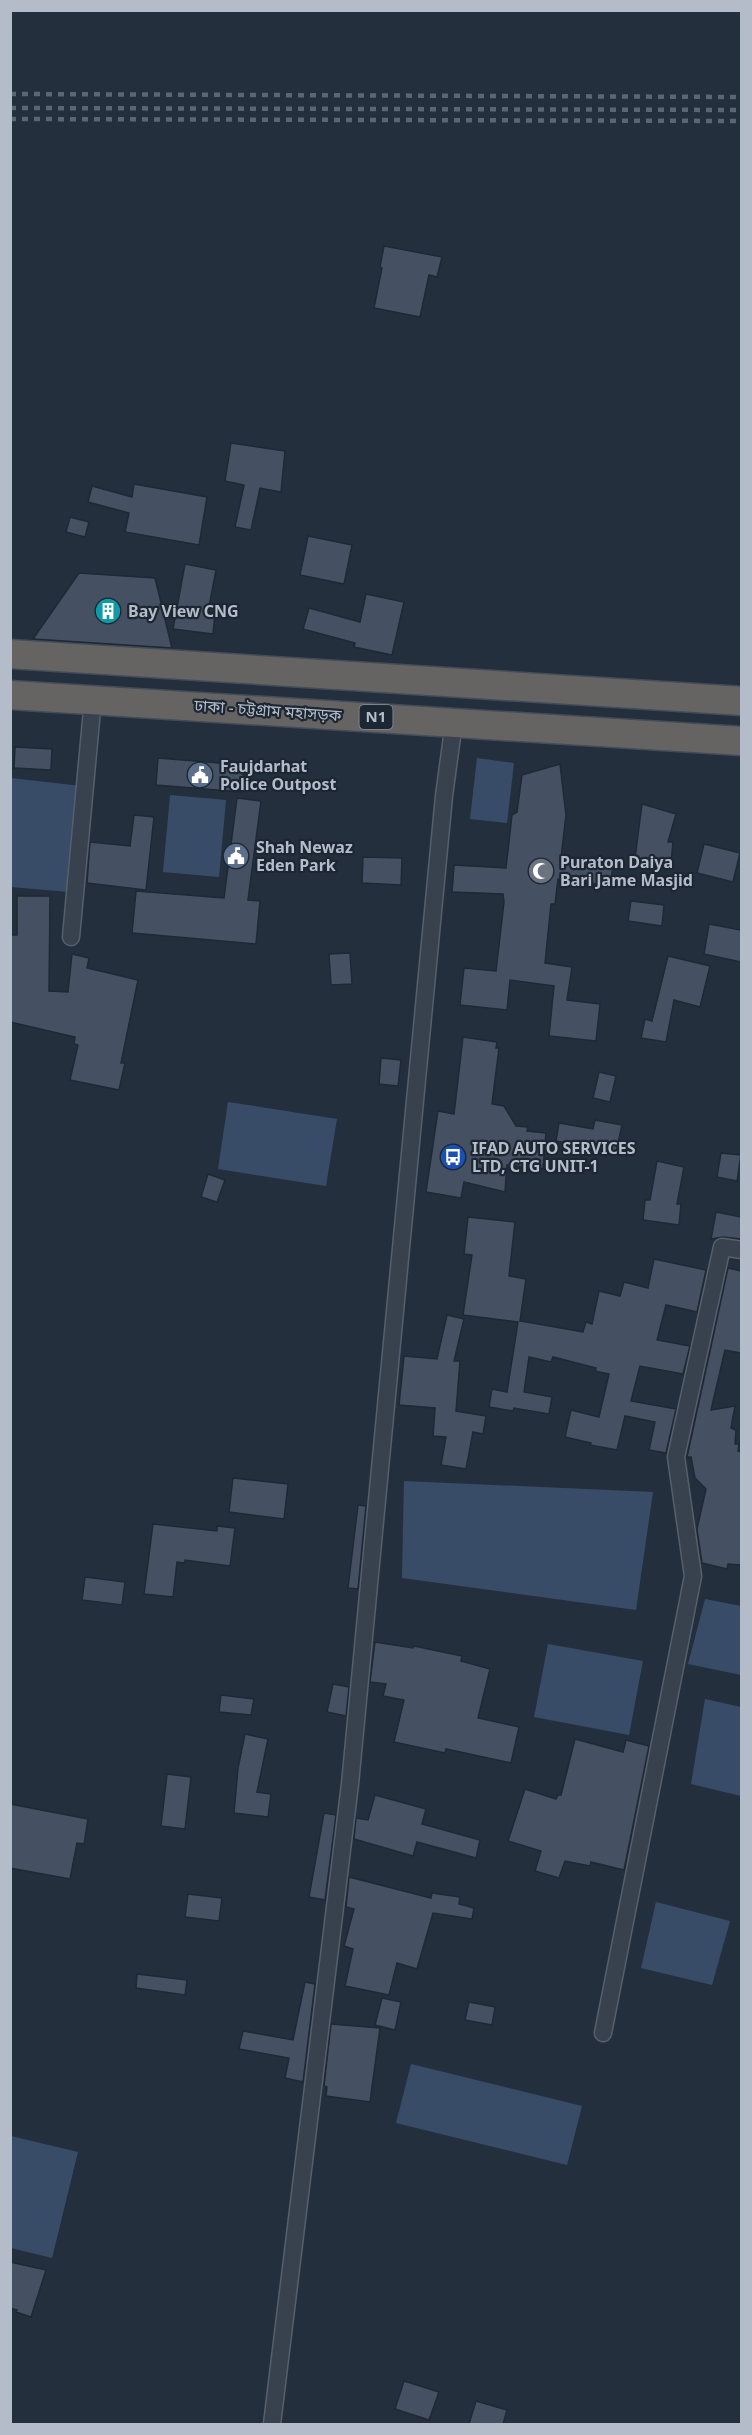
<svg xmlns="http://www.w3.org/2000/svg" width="752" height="2435" font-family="'Noto Sans','Noto Sans Bengali',sans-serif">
	<rect width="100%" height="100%" fill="#242f3e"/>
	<!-- water -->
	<g fill="#394c67">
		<path d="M477,758L514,763L507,823L470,819Z"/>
		<path d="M11,778L81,786L69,892L11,887Z"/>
		<path d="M170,795L226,800L219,877L163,872Z"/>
		<path d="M228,1102L337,1119L326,1186L218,1169Z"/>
		<path d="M404,1481L653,1492L636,1610L402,1578Z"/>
		<path d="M705,1599L741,1606V1675L688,1664Z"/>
		<path d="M548,1644L643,1661L629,1735L534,1717Z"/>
		<path d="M705,1699L741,1707V1796L691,1784Z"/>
		<path d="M656,1902L730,1921L712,1985L641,1968Z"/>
		<path d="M411,2064L582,2106L567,2165L396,2123Z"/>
		<path d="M11,2136L78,2152L52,2258L11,2248Z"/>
	</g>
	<!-- building -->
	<g fill="#455162" stroke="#1f2835" stroke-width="1.5">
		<path d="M384,246L442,257L437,277L429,275L420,317L374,308L382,268L380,267Z"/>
		<path d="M231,443L285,451L281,492L260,488L251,530L235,527L244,485L225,481Z"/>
		<path d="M134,484L207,497L199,545L125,532L129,513L88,502L92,486L132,497Z"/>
		<path d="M70,517L89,522L85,537L66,532Z"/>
		<path d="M308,536L352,545L344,584L300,575Z"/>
		<path d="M185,564L216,570L208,612L215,613L213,634L173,629Z"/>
		<path d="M79,573L155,578L172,648L33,639Z"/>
		<path d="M366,594L404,602L392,655L354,647L355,643L303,629L309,608L360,622Z"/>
		<path d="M15,747L52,749L51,770L14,768Z"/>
		<path d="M158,758L244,765L242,792L156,785Z"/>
		<path d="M560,764L566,815L561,858L613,866L610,886L558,879L555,904H551L545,963L572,967L567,1000L600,1004L596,1041L549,1036L554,986L510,980L507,1010L460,1005L464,968L496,971L504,902L503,894L452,892L454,865L506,868L512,815L517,812L522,775Z"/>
		<path d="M237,798L261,801L248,900L260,901L256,944L132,933L136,891L224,898Z"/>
		<path d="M642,804L676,814L668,842H673L671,863L635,858Z"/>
		<path d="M134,815L154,817L146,890L87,883L90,842L130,846Z"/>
		<path d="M704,844L740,853L733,882L697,873Z"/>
		<path d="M363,857L402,858L401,885L362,883Z"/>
		<path d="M17,896H50L49,991L68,992L72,954L89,958L87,968L138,980L121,1063H125L119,1090L70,1080L78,1045L74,1044L75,1037L10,1022V935H17Z"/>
		<path d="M631,901L664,905L662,926L628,921Z"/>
		<path d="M709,924L741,930V962L704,954Z"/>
		<path d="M350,953L352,984L331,985L329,954Z"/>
		<path d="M668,956L710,966L700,1007L674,1000L666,1042L641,1038L645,1019L652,1021Z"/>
		<path d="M463,1037L497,1042L496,1048H499L492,1104L504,1106L516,1126L528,1127L527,1131L546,1133L543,1169L507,1165L505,1192L464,1182L461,1198L426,1192L438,1111L454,1114Z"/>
		<path d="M381,1058L401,1060L398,1086L379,1084Z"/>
		<path d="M599,1072L616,1076L610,1102L593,1098Z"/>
		<path d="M595,1120L622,1125L616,1153L556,1141L559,1123L593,1129Z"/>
		<path d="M721,1153L741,1155L737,1181L717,1177Z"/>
		<path d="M657,1161L684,1167L677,1204H681L679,1225L643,1220L645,1200H650Z"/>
		<path d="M208,1174L225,1180L217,1202L201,1197Z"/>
		<path d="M716,1212L741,1217V1239L723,1237L711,1239Z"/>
		<path d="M468,1217L515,1222L509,1276L526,1279L520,1321L583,1332L586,1322L592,1324L599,1291L620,1296L624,1282L648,1288L654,1259L706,1270L697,1312L666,1305L657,1340L690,1346L683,1374L640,1366L631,1401L676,1409L666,1453L649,1450L655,1422L625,1416L617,1450L590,1445L591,1443L565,1437L571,1410L599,1417L609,1374L595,1371L596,1368L553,1357L551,1362L529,1357L524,1392L552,1397L549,1414L514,1408L513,1411L489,1407L492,1389L507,1392L518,1322L463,1315L472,1255L464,1254Z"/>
		<path d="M728,1268L741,1271V1353L725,1350L711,1410L735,1406L731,1428L736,1430L735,1444H739L738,1451L741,1452V1565L728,1564L727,1569L702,1563L697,1529L706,1489L695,1478L691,1457H687Z"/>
		<path d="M447,1315L464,1319L454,1361H460L456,1411L486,1416L483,1434L473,1432L466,1469L441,1465L446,1437L433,1436L435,1408L399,1405L404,1356L437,1359Z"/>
		<path d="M233,1478L288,1484L284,1519L229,1512Z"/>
		<path d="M358,1505L366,1506L358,1589L348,1588Z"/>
		<path d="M153,1524L217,1531V1526L235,1528L230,1566L185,1560V1563L177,1562L173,1597L144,1594Z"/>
		<path d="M85,1577L125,1582L122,1605L82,1600Z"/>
		<path d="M375,1642L413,1648L414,1646L462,1656L461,1661L490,1669L478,1718L519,1727L511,1763L446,1749L445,1753L394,1742L404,1700L383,1696L386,1684L370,1682Z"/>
		<path d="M333,1684L349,1687L346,1716L327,1712Z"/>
		<path d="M221,1695L254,1699L251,1715L219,1712Z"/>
		<path d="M245,1734L268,1739L257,1792L271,1794L268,1817L234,1813L238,1768Z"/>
		<path d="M575,1739L623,1752L626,1740L649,1746L624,1870L591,1862L590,1866L565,1861L559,1878L535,1871L541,1851L508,1841L525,1789L556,1799L558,1795H561Z"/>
		<path d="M167,1774L191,1777L185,1829L161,1826Z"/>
		<path d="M375,1795L426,1809L422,1824L480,1840L476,1858L417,1842L413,1856L354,1839L356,1818L368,1820Z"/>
		<path d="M10,1804L88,1819L84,1844L77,1843L70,1879L10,1868Z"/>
		<path d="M324,1813L336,1815L325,1900L309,1897Z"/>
		<path d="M349,1877L431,1898L432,1893L460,1897L459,1904L474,1908L472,1919L433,1913L417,1969L397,1963L389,1995L345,1986L353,1949L344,1946L354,1909L346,1907Z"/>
		<path d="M188,1894L222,1898L219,1921L185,1917Z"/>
		<path d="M137,1974L187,1980L185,1995L136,1988Z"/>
		<path d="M305,1982L315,1984L303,2082L285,2078L289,2058L239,2049L243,2031L293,2040Z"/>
		<path d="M382,1998L401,2002L395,2030L375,2025Z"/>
		<path d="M469,2002L495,2007L492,2025L465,2020Z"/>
		<path d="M331,2024L380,2028L370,2102L326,2096L327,2087L324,2086Z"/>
		<path d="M10,2262L46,2270L31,2317L16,2312L17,2310L10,2308Z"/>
		<path d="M404,2381L439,2392L429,2420L395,2409Z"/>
		<path d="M476,2401L507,2410L503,2424H469Z"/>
	</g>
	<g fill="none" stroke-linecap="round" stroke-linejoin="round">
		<!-- minor casing -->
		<g stroke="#565f6c" stroke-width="19">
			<g id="minor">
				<path d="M71,937L93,699"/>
				<path d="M603,2033L693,1576L676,1457L722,1247L742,1250"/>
				<path d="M272,2424L350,1784L444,796L454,722"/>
			</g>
		</g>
		<!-- trunk casing -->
		<g stroke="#434c59" stroke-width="31">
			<g id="trunk">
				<path d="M10,654L742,701"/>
				<path d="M10,695L742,741"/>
			</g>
		</g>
		<!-- minor -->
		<use href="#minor" stroke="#38414e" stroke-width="16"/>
		<!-- trunk -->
		<use href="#trunk" stroke="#656462" stroke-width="28"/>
		<!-- rail -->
		<g stroke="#5a6575" stroke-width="4.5" stroke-dasharray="6 6" stroke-linecap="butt">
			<path d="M10,94L742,97"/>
			<path d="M10,108L742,110"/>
			<path d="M10,119L742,121"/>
		</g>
	</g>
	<!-- icons -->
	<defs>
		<g id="building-disc" transform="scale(1.35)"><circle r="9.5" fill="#0f9aa8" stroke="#1d2633"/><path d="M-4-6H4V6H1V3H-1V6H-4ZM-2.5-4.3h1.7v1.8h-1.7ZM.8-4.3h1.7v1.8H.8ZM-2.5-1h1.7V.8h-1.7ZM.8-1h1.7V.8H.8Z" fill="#fff"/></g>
		<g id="civic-disc" transform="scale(1.35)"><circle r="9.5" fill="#5c6f8a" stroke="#1d2633"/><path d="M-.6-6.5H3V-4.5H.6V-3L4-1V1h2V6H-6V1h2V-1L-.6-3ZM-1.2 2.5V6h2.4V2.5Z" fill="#fff"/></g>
		<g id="mosque-disc" transform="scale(1.35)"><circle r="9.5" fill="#6b7280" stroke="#1d2633"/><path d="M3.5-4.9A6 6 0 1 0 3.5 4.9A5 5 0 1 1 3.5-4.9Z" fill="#fff"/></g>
		<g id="bus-disc" transform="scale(1.35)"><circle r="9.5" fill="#1a4fb4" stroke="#1d2633"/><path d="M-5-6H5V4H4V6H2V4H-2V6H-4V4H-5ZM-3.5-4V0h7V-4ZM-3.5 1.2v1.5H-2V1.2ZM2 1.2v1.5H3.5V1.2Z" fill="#fff"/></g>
	</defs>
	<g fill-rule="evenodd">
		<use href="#building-disc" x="108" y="611"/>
		<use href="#civic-disc" x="200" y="775"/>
		<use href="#civic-disc" x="236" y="856"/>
		<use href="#mosque-disc" x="541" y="871"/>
		<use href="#bus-disc" x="453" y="1157"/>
	</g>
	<g text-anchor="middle" stroke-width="4.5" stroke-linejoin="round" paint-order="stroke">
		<!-- shield labels -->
		<rect fill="#1d2633" stroke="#878f9c" stroke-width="1.5" x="359.5" y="705" width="33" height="24" rx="4.5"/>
		<g font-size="15" font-weight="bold" fill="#b4bcc9">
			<text x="376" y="722">N1</text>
		</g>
		<!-- poi labels -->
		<g font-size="16" font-weight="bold" fill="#b4bcc9" stroke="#1d2633" text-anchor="start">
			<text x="128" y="617">Bay View CNG</text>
			<text x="220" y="772">Faujdarhat<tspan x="220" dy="18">Police Outpost</tspan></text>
			<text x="256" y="853">Shah Newaz<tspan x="256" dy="18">Eden Park</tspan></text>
			<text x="560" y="868">Puraton Daiya<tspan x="560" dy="18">Bari Jame Masjid</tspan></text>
			<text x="472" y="1154">IFAD AUTO SERVICES<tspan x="472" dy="18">LTD, CTG UNIT-1</tspan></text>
		</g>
		<!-- street labels -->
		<g font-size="16" fill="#b4bcc9" stroke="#1d2633">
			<text transform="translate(268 710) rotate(4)" y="6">ঢাকা - চট্টগ্রাম মহাসড়ক</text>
		</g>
	</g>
	<!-- border -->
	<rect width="752" height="2435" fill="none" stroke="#b4bcc9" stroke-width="24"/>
</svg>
